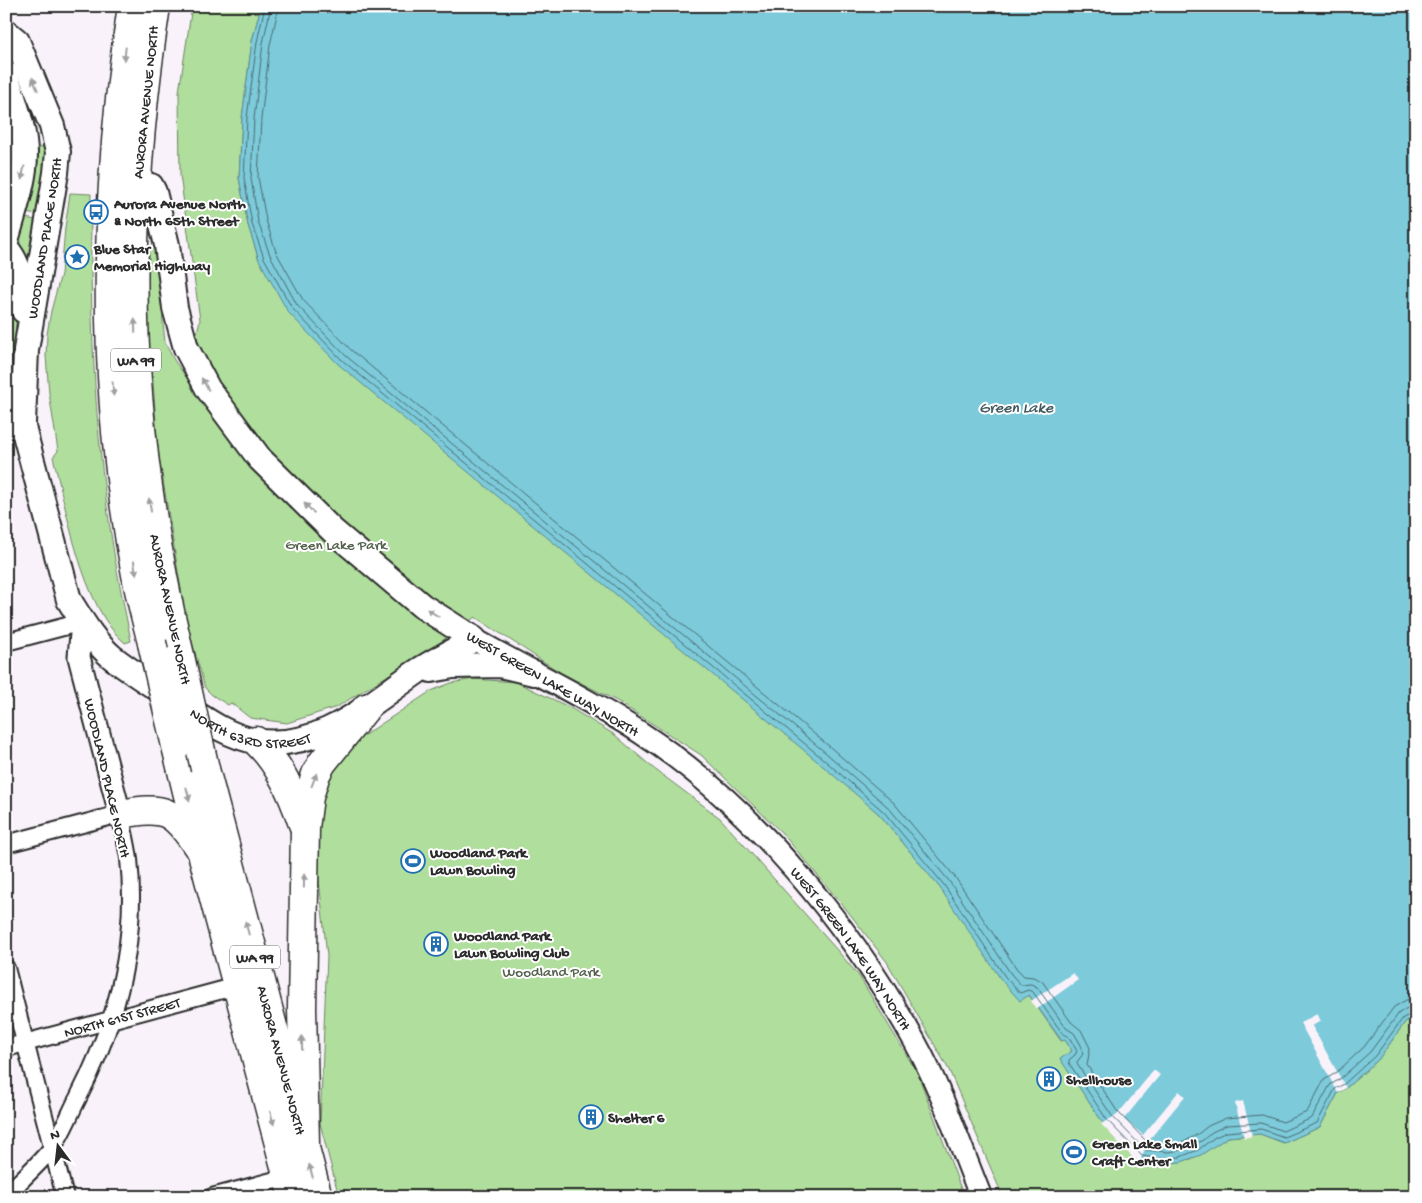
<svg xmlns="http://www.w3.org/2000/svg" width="1422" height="1203" font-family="'Gochi Hand',sans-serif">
	<rect width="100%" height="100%" fill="#f9f2fb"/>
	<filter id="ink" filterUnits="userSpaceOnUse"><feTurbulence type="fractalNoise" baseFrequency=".02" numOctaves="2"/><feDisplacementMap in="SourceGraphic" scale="10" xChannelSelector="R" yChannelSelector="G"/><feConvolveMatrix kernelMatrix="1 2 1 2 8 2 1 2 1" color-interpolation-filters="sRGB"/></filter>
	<g filter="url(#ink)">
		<!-- green -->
		<g fill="#b0de9c" stroke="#6e8464">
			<path d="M192,6H261L252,41L242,118L239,178L248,225L259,260L880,815L1029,995L1061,1041L1065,1039L1072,1051L1061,1059L1103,1123L1140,1161L1159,1164L1191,1159L1228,1137L1260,1134L1284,1143L1320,1127L1338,1093L1346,1088L1378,1060L1406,1021L1416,1016V1197H1003L949,1070L887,962L846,909L782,833L701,755L617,701L561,673L475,617L435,646L337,707L287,723L250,718L231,703L228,705L212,695L205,688L186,620L158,450L153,382L149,354L146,248L154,247L156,249L165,343L174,360L186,377L200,320L180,175L179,92Z"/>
			<path d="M6,46L41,122L31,126Z"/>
			<path d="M49,144L42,216L20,212L33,151Z"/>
			<path d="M70,193L91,194C90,307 93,421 111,534C116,570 124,605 131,641L125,643C82,607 67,511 53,457L58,451L49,393L46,356L47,334L51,311L61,274L65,228Z"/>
			<path d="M19,217L42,221L32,282L13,241Z"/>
			<path d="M6,269H12L16,316L14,367L11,371L6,355Z"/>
			<path d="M473,679L516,682L569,707L615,735L653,768L720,818L837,950L859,976L918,1074L964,1197H339L320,1123L327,956L316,851L321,800L333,769L357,740L431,691L451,683Z"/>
		</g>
		<!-- water -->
		<path fill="#7ccada" stroke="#5c8a94" d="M261,6H1416V1016L1406,1021L1378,1060L1346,1088L1338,1093L1320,1127L1284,1143L1260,1134L1228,1137L1201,1155L1181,1162L1159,1164L1140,1161L1103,1123L1060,1059L1072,1051L1065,1040L1062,1041L1029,995L1020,1001L1002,981L940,888L880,815L818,762L338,364L288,312L259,260L248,225L239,178L242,118L252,41Z"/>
		<!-- pier -->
		<g fill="#f9f2fb">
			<path d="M1073,973L1078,980L1037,1009L1031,1001Z"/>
			<path d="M1317,1014L1321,1021L1312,1026L1346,1088L1338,1093L1300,1023Z"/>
			<path d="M1154,1070L1160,1075L1124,1119L1143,1135L1179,1091L1185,1096L1148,1141L1140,1161L1134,1159L1101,1124L1117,1115Z"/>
			<path d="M1243,1101L1252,1136L1244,1138L1235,1103Z"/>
		</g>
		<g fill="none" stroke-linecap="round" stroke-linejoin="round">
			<!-- shore -->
			<g stroke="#4b6b71" stroke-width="1">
				<path d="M265,6L257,42L247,118L244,178L252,224L264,258L292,308L342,360L822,758L884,812L944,885L1006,978L1020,993L1028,990L1033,992L1063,1034L1069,1037L1077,1051L1075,1055L1069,1060V1063L1107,1120L1142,1156L1160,1159L1180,1157L1198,1150L1215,1137L1227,1132L1261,1129L1284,1137L1317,1123L1335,1089L1344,1084L1375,1056L1403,1018L1416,1012"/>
				<path d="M271,6L263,43L254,119L251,178L258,222L270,255L297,305L346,356L826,753L889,808L949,881L1011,974L1021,985L1031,984L1037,987L1066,1028L1074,1033L1081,1045L1083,1054L1077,1062V1064L1112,1116L1145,1150L1169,1152L1187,1149L1203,1140L1212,1132L1227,1125L1261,1123L1283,1131L1312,1118L1330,1085L1340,1079L1370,1052L1399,1013L1409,1007L1416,1006"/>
				<path d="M279,6L270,45L261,119L258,177L266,220L276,252L303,300L351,350L830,747L894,803L955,877L1017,969L1024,976L1033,977L1042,981L1071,1022L1081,1030L1090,1048L1087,1065L1117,1111L1148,1143L1168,1145L1184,1142L1198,1134L1208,1126L1226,1118L1262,1115L1283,1122L1307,1112L1324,1080L1336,1073L1364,1047L1394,1007L1406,1000L1416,999"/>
			</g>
			<!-- minor casing -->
			<g stroke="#2b2b2b" stroke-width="20">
				<g id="minor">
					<path d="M6,431L23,427"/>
					<path d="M6,642L82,622"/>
					<path d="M6,844L120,814C123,829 127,844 129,859C138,943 116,1024 78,1098C70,1113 61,1137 51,1149C38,1165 21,1180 6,1195"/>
					<path d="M6,968L65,1197"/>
					<path id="s1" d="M6,1048L237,986"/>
					<path d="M212,1197L287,1177"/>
				</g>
			</g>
			<!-- tertiary casing -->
			<g stroke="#2b2b2b" stroke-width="25">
				<g id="tertiary">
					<path d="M82,622L79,657L120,814"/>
					<path id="s2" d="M474,639C529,671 588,698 641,733C753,806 851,926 915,1042C942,1091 960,1145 981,1197"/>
				</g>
			</g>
			<!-- secondary casing -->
			<g stroke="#2b2b2b" stroke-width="28">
				<g id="secondary">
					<path d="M6,32L17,41L52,126L58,152L56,173L26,350L23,423"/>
					<path d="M6,74C13,100 25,127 25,154C25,182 13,214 6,241"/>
					<path d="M6,248C22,266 23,289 24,311"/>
					<path id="s3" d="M6,385L9,400L23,427L69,600C81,619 94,642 112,657C132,673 156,687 178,702C202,717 226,736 255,741C318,752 367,706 415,673C433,661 454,651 474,639L422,606L333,531L260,459L208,389L186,348L175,308L167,245L154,192L151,186L136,183"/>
					<path d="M431,670L453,666L500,665L534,673"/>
				</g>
			</g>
			<!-- trunk casing -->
			<g stroke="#2b2b2b" stroke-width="31">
				<g id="trunk">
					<path d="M132,6C103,197 100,391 137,580C141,601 147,622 152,643"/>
					<path d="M156,6C144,85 136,164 134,244C130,383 148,521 180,656"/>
					<path d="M256,741C280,764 292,793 303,824"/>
					<path d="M176,746L202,853L293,1197"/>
					<path id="s4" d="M205,769L318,1197"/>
					<path d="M120,814C166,806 171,809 198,847"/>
					<path d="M305,1144L302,1008L305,828L309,797L316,774L322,763L366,708"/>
				</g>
			</g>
			<!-- minor -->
			<use href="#minor" stroke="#fff" stroke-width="16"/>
			<!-- tertiary -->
			<use href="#tertiary" stroke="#fff" stroke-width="21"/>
			<!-- secondary -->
			<use href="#secondary" stroke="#fff" stroke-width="24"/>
			<!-- trunk -->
			<use href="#trunk" stroke="#fff" stroke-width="28"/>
			<!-- trunk-bridge casing -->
			<g stroke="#2b2b2b" stroke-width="31" stroke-linecap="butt">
				<g id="trunk-bridge">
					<path d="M152,643L176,746"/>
					<path d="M180,656L205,769"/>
				</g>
			</g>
			<!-- trunk-bridge -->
			<use href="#trunk-bridge" stroke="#fff" stroke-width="28"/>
		</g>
		<!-- one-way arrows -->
		<defs><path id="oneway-solid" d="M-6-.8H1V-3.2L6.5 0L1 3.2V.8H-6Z" transform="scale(1.25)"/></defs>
		<g fill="#a0a0a0">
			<use href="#oneway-solid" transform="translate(125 54) rotate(96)"/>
			<use href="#oneway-solid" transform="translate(35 84) rotate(-113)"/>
			<use href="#oneway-solid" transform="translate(23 173) rotate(101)"/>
			<use href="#oneway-solid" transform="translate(135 326) rotate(-92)"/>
			<use href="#oneway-solid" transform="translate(205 384) rotate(-120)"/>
			<use href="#oneway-solid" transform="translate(113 389) rotate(86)"/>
			<use href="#oneway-solid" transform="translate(150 505) rotate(-99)"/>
			<use href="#oneway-solid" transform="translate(309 508) rotate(-136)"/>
			<use href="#oneway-solid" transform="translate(135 568) rotate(81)"/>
			<use href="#oneway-solid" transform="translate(433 613) rotate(-148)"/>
			<use href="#oneway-solid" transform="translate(314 780) rotate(-69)"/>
			<use href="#oneway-solid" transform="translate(188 794) rotate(76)"/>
			<use href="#oneway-solid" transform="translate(304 881) rotate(-89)"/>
			<use href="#oneway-solid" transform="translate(247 928) rotate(-105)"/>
			<use href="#oneway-solid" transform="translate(302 1043) rotate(-91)"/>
			<use href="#oneway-solid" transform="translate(272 1118) rotate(75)"/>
			<use href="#oneway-solid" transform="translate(311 1171) rotate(-105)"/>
		</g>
	</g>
	<!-- icons -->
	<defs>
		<g id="bus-ring" transform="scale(1.25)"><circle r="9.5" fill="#fff" stroke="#1f6fb2" stroke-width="1.5"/><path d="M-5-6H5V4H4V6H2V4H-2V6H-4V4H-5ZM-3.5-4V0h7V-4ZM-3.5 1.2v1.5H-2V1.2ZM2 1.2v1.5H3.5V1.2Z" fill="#1f6fb2"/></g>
		<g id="sight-ring" transform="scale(1.25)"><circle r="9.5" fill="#fff" stroke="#1f6fb2" stroke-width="1.5"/><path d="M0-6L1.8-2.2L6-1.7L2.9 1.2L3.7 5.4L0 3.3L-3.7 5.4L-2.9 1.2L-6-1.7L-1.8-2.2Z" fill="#1f6fb2"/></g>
		<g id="stadium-ring" transform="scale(1.25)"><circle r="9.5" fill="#fff" stroke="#1f6fb2" stroke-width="1.5"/><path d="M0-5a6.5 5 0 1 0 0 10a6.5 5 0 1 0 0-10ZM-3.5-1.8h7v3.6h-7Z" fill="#1f6fb2"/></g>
		<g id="building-ring" transform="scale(1.25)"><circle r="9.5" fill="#fff" stroke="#1f6fb2" stroke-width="1.5"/><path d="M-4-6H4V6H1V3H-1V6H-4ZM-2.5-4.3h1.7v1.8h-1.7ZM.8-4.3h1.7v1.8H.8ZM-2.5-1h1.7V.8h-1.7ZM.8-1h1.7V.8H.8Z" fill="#1f6fb2"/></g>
	</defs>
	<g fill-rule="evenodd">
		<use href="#bus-ring" x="96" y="212"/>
		<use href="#sight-ring" x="77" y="257"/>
		<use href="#stadium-ring" x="413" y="861"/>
		<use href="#building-ring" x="436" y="944"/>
		<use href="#building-ring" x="1049" y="1079"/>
		<use href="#building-ring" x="591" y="1117"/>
		<use href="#stadium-ring" x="1074" y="1152"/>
	</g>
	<g text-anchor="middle" stroke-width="4" stroke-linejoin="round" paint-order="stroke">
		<!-- shield labels -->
		<g fill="#fff" stroke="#6b6b6b" stroke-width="1">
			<rect x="111" y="348.5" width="50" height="23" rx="4"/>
			<rect x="230" y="945.5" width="50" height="23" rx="4"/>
		</g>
		<g font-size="14" font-weight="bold" fill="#2b2b2b">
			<text x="136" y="365">WA 99</text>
			<text x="255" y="962">WA 99</text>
		</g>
		<!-- street labels -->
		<g font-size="15" fill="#2b2b2b" stroke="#fff">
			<text transform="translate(145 102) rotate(-84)" y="5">AURORA AVENUE NORTH</text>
			<text transform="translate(44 238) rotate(-81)" y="5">WOODLAND PLACE NORTH</text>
			<text transform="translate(171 609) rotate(78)" y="5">AURORA AVENUE NORTH</text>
			<text transform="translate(553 683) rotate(30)" y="5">WEST GREEN LAKE WAY NORTH</text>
			<text dy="5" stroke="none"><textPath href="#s3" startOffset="456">NORTH 63RD STREET</textPath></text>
			<text transform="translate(108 778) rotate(77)" y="5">WOODLAND PLACE NORTH</text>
			<text dy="5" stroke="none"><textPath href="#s2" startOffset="495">WEST GREEN LAKE WAY NORTH</textPath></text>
			<text dy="5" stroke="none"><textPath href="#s1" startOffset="120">NORTH 61ST STREET</textPath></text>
			<text dy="5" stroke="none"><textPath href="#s4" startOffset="301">AURORA AVENUE NORTH</textPath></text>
		</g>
		<!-- poi labels -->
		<g font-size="15" font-weight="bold" fill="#2b2b2b" stroke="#fff" text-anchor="start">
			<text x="114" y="208">Aurora Avenue North<tspan x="114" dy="17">&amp; North 65th Street</tspan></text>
			<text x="94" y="253">Blue Star<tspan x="94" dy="17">Memorial Highway</tspan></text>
			<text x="430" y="857">Woodland Park<tspan x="430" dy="17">Lawn Bowling</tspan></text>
			<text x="454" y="940">Woodland Park<tspan x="454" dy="17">Lawn Bowling Club</tspan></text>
			<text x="1066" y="1084">Shellhouse</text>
			<text x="608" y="1122">Shelter 6</text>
			<text x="1092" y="1148">Green Lake Small<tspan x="1092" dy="17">Craft Center</tspan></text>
		</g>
		<!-- park labels -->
		<g font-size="15" fill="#53614d" stroke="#fff">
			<text x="336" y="549">Green Lake Park</text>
			<text x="551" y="976">Woodland Park</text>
		</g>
		<!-- water labels -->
		<g font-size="16" font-style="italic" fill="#435b60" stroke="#fff">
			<text x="1016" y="412">Green Lake</text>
		</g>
	</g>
	<!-- margin -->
	<rect width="1422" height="1203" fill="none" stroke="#fff" stroke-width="25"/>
	<rect x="12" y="12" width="1397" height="1178" fill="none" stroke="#2b2b2b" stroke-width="2" filter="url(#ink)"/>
	<!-- north arrow -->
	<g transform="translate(58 1146) rotate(345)" stroke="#ffffff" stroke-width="4" paint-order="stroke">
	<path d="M0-4L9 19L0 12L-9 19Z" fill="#2b2b2b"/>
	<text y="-8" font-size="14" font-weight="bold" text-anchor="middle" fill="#2b2b2b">N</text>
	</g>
</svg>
